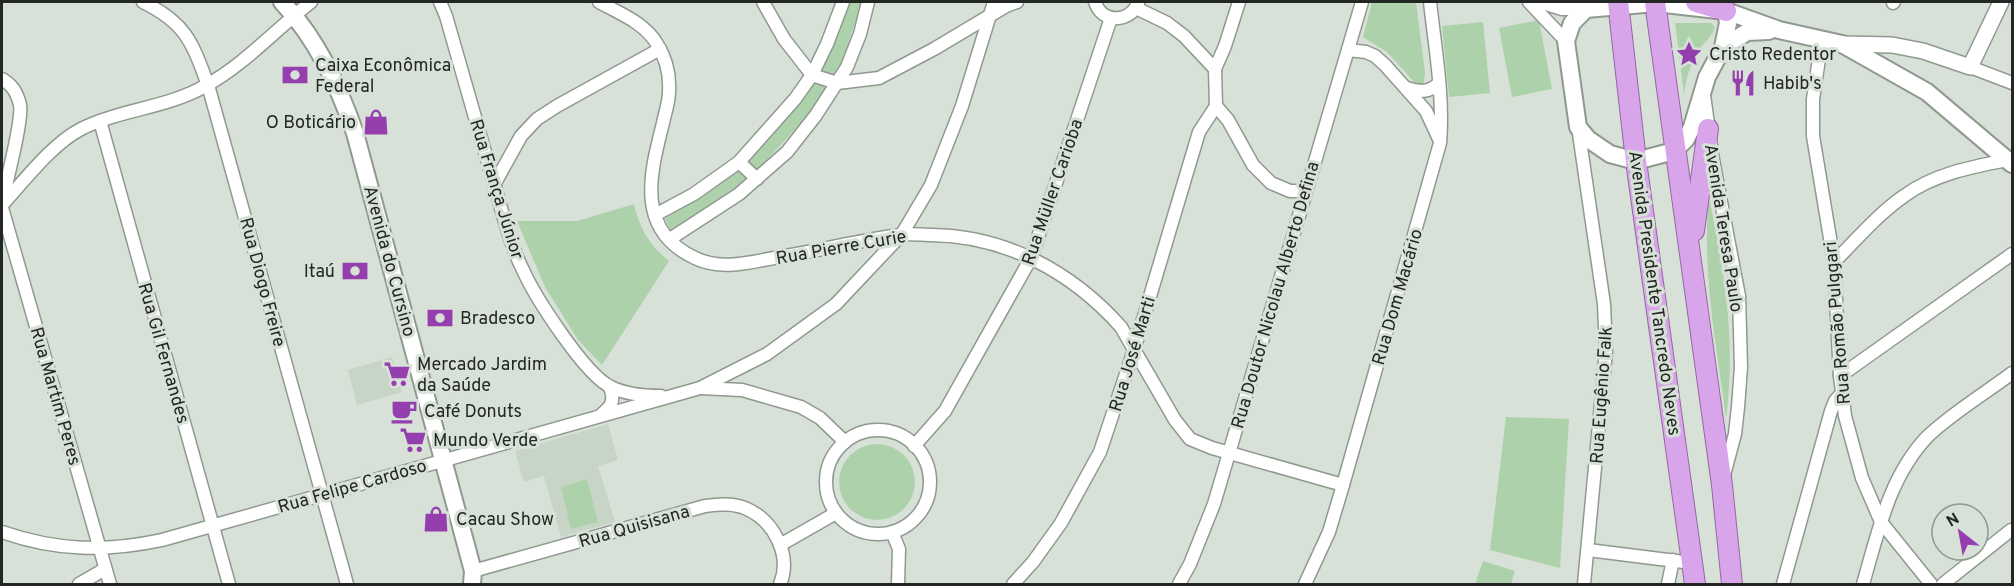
<svg xmlns="http://www.w3.org/2000/svg" width="2014" height="586" font-family="Overpass,sans-serif">
	<rect width="100%" height="100%" fill="#d8e1d7"/>
	<!-- built -->
	<g fill="#c6d5c5">
		<path d="M392,357L402,392L357,405L348,370Z"/>
		<path d="M608,424L618,460L598,466L615,522L561,537L544,476L524,482L515,451Z"/>
	</g>
	<!-- green -->
	<g fill="#add2ab">
		<path d="M850,2H862L842,62L810,113L755,173L714,203L671,230L665,219L736,171L752,158L800,103L821,71Z"/>
		<path d="M1372,2H1416L1425,72L1424,83L1422,85L1416,84L1387,52L1363,37Z"/>
		<path d="M1539,20L1552,89L1512,97L1499,28Z"/>
		<path d="M1483,22L1490,93L1449,97L1442,26Z"/>
		<path d="M1675,23H1711L1715,27C1713,36 1704,42 1699,50C1690,64 1686,79 1684,95Z"/>
		<path d="M1709,197C1725,275 1736,339 1726,419C1717,346 1701,271 1709,197Z"/>
		<path d="M634,204C639,228 650,246 669,261L602,365L578,340L545,287L517,221H577Z"/>
		<path d="M1506,417L1569,419L1560,568L1490,550Z"/>
		<circle cx="877" cy="482" r="38"/>
		<path d="M587,479L598,522L571,529L561,487Z"/>
		<path d="M1483,561L1515,571L1511,584H1475Z"/>
	</g>
	<g fill="none" stroke-linecap="round" stroke-linejoin="round">
		<!-- minor casing -->
		<g stroke="#90998f" stroke-width="15">
			<g id="minor">
				<path d="M143,2C186,23 192,42 208,85L347,584"/>
				<path d="M440,2L446,16L505,222C510,239 515,255 523,270C535,297 585,375 611,387C625,394 645,396 661,396"/>
				<path d="M599,2C619,13 645,23 657,44C666,58 670,76 669,92C669,102 665,113 663,123C650,174 635,230 695,258C722,271 751,262 779,257C820,251 859,240 900,235C910,233 921,235 932,235C1006,236 1072,272 1121,327L1175,420L1190,439L1212,448L1343,485"/>
				<path d="M763,2L784,39L812,75L837,83L879,78L934,49L1006,6L1017,2"/>
				<path d="M1095,2C1102,24 1130,23 1138,3"/>
				<path d="M1529,2L1566,41"/>
				<path d="M1539,2L1562,9H1586"/>
				<path d="M1893,3L1894,2"/>
				<path d="M1136,8L1167,23L1184,36L1215,69"/>
				<path d="M1822,39L1813,99V136L1834,262L1840,376L1845,416L1862,478L1881,522L1931,584"/>
				<path d="M1348,50L1366,52L1375,56L1385,65L1426,111L1439,139"/>
				<path d="M1970,67L2012,83"/>
				<path d="M2,79C12,85 17,92 20,105C23,120 6,183 2,203"/>
				<path d="M1407,88C1420,92 1429,93 1439,83"/>
				<path d="M1704,95L1713,160L1739,296L1741,367L1738,407L1735,434L1724,475"/>
				<path d="M1216,106L1228,120L1253,165L1271,183L1290,191H1305"/>
				<path d="M1216,106L1215,69L1225,46L1239,2"/>
				<path d="M100,121L229,584"/>
				<path d="M1578,127L1604,304L1606,351L1584,584"/>
				<path d="M739,162L757,179"/>
				<path d="M495,183L521,136L537,119L557,106L660,49"/>
				<path d="M2,205C24,181 52,144 81,129C121,109 168,108 207,85C245,64 276,29 311,2"/>
				<path d="M2,208L110,584"/>
				<path d="M655,215L694,194L739,162L795,99L812,75L827,44L843,2"/>
				<path d="M670,239L739,194L787,152L816,115L847,67L860,34L868,2"/>
				<path d="M1834,262C1856,240 1878,214 1904,196C1934,174 1971,167 2007,160"/>
				<path d="M1840,376L2012,254"/>
				<path d="M701,388L742,390L801,407L820,418L845,442"/>
				<path d="M601,415C612,406 615,401 610,387"/>
				<circle cx="878" cy="482" r="52"/>
				<path d="M914,446L945,411L1031,258L1111,18"/>
				<path d="M2,532C57,551 105,552 162,540L700,388L767,354L836,304L902,234L931,185L962,106L994,2"/>
				<path d="M892,532L899,549L898,584"/>
				<path d="M780,545L836,513"/>
				<path d="M1588,550L1692,563"/>
				<path d="M473,571L705,506C720,504 734,503 747,509C774,521 792,556 780,584"/>
				<path d="M79,584L105,569"/>
				<path d="M1013,584L1033,562L1061,523L1100,452L1134,350L1199,132L1216,106"/>
				<path d="M1179,584L1190,564L1214,504L1362,2"/>
				<path d="M1305,584L1329,532L1343,485L1440,143C1444,96 1435,48 1430,2"/>
				<path d="M1668,584L1673,560"/>
				<path d="M1783,584L1831,411L1835,401L1842,393"/>
				<path d="M1863,584C1878,533 1889,477 1927,437C1949,415 1987,392 2012,373"/>
				<path d="M1943,584L2011,530"/>
			</g>
		</g>
		<!-- tertiary casing -->
		<g stroke="#90998f" stroke-width="18">
			<path id="tertiary" d="M1842,44L1892,45L1923,51L1970,67L2001,2"/>
		</g>
		<!-- secondary casing -->
		<g stroke="#90998f" stroke-width="20">
			<g id="secondary">
				<path d="M282,2C317,39 338,85 355,133L473,571L472,584"/>
				<path d="M1726,11L1728,23L1723,47L1707,77L1692,127L1686,139L1674,151L1636,161L1610,154L1588,139L1578,127L1566,41L1572,23L1586,9L1656,3L1726,11L1779,30L1842,44L1927,92L2012,164"/>
				<path d="M1723,47L1747,32L1769,31"/>
			</g>
		</g>
		<!-- trunk casing -->
		<g stroke="#9369a0" stroke-width="22">
			<g id="trunk">
				<path d="M1618,2L1636,161L1695,584"/>
				<path d="M1655,2L1722,485L1732,584"/>
				<path d="M1696,2L1726,11"/>
				<path d="M1694,231L1708,129"/>
			</g>
		</g>
		<!-- minor -->
		<use href="#minor" stroke="#fff" stroke-width="12"/>
		<!-- tertiary -->
		<use href="#tertiary" stroke="#fff" stroke-width="15"/>
		<!-- secondary -->
		<use href="#secondary" stroke="#fff" stroke-width="16"/>
		<!-- trunk -->
		<use href="#trunk" stroke="#d8a4ea" stroke-width="20"/>
	</g>
	<!-- icons -->
	<defs>
		<g id="sight-bare" transform="scale(2.07)"><path d="M0-6L1.8-2.2L6-1.7L2.9 1.2L3.7 5.4L0 3.3L-3.7 5.4L-2.9 1.2L-6-1.7L-1.8-2.2Z" fill="#943fad" stroke="#d8e1d7" stroke-width="2.5" paint-order="stroke"/></g>
		<g id="bank-bare" transform="scale(2.07)"><path d="M-6-4H6V4H-6ZM0-2.3a2.3 2.3 0 1 0 0 4.6a2.3 2.3 0 1 0 0-4.6Z" fill="#943fad" stroke="#d8e1d7" stroke-width="2.5" paint-order="stroke"/></g>
		<g id="restaurant-bare" transform="scale(2.07)"><path d="M-5-6h1v4h1v-4h1v4h1v-4h1v5L-1.5 .5V6h-2V.5L-5-1ZM5-6V6H3V1.5H1.5Q1.5-4 5-6Z" fill="#943fad" stroke="#d8e1d7" stroke-width="2.5" paint-order="stroke"/></g>
		<g id="shop-bare" transform="scale(2.07)"><path d="M-5-2.5h2.3a2.7 3.5 0 0 1 5.4 0H5L5.5 6h-11ZM-1.5-2.5h3a1.5 2.3 0 0 0-3 0Z" fill="#943fad" stroke="#d8e1d7" stroke-width="2.5" paint-order="stroke"/></g>
		<g id="supermarket-bare" transform="scale(2.07)"><path d="M-6-5.5h2.5l.6 2H6L4.5 2H-2.5L-4.4-4H-6ZM-1.5 3.2a1.3 1.3 0 1 0 .1 0ZM3 3.2a1.3 1.3 0 1 0 .1 0Z" fill="#943fad" stroke="#d8e1d7" stroke-width="2.5" paint-order="stroke"/></g>
		<g id="cafe-bare" transform="scale(2.07)"><path d="M-5.5-4.5H6V0H3Q3 3.5 0 3.5H-2.5Q-5.5 3.5-5.5 0ZM3-3.2v2h1.7v-2ZM-6 4.5H4V6H-6Z" fill="#943fad" stroke="#d8e1d7" stroke-width="2.5" paint-order="stroke"/></g>
	</defs>
	<g fill-rule="evenodd">
		<use href="#sight-bare" x="1689" y="54"/>
		<use href="#bank-bare" x="295" y="75"/>
		<use href="#restaurant-bare" x="1743" y="83"/>
		<use href="#shop-bare" x="376" y="122"/>
		<use href="#bank-bare" x="355" y="271"/>
		<use href="#bank-bare" x="440" y="318"/>
		<use href="#supermarket-bare" x="397" y="374"/>
		<use href="#cafe-bare" x="404" y="411"/>
		<use href="#supermarket-bare" x="413" y="440"/>
		<use href="#shop-bare" x="436" y="519"/>
	</g>
	<g text-anchor="middle" stroke-width="6" stroke-linejoin="round" paint-order="stroke">
		<!-- poi labels -->
		<g font-size="18" fill="#232723" stroke="#d8e1d7" text-anchor="start">
			<text x="1709" y="60">Cristo Redentor</text>
			<text x="315" y="71">Caixa Econômica<tspan x="315" dy="21">Federal</tspan></text>
			<text x="1763" y="89">Habib's</text>
			<text x="356" y="128" text-anchor="end">O Boticário</text>
			<text x="335" y="277" text-anchor="end">Itaú</text>
			<text x="460" y="324">Bradesco</text>
			<text x="417" y="370">Mercado Jardim<tspan x="417" dy="21">da Saúde</tspan></text>
			<text x="424" y="417">Café Donuts</text>
			<text x="433" y="446">Mundo Verde</text>
			<text x="456" y="525">Cacau Show</text>
		</g>
		<!-- street labels -->
		<g font-size="18" fill="#232723" stroke="#d8e1d7">
			<text transform="translate(497 189) rotate(73)" y="6">Rua França Júnior</text>
			<text transform="translate(1052 192) rotate(-71)" y="6">Rua Müller Carioba</text>
			<text transform="translate(1724 228) rotate(81)" y="6">Avenida Teresa Paulo</text>
			<text transform="translate(841 247) rotate(-10)" y="6">Rua Pierre Curie</text>
			<text transform="translate(390 261) rotate(75)" y="6">Avenida do Cursino</text>
			<text transform="translate(263 282) rotate(75)" y="6">Rua Diogo Freire</text>
			<text transform="translate(1655 293) rotate(82)" y="6">Avenida Presidente Tancredo Neves</text>
			<text transform="translate(1275 295) rotate(-74)" y="6">Rua Doutor Nicolau Alberto Defina</text>
			<text transform="translate(1397 297) rotate(-74)" y="6">Rua Dom Macário</text>
			<text transform="translate(1837 323) rotate(-95)" y="6">Rua Romão Pulggari</text>
			<text transform="translate(164 353) rotate(74)" y="6">Rua Gil Fernandes</text>
			<text transform="translate(1132 354) rotate(-73)" y="6">Rua José Marti</text>
			<text transform="translate(1601 395) rotate(-86)" y="6">Rua Eugênio Falk</text>
			<text transform="translate(56 396) rotate(74)" y="6">Rua Martim Peres</text>
			<text transform="translate(352 486) rotate(-16)" y="6">Rua Felipe Cardoso</text>
			<text transform="translate(634 526) rotate(-16)" y="6">Rua Quisisana</text>
		</g>
	</g>
	<!-- border -->
	<rect width="2014" height="586" fill="none" stroke="#232723" stroke-width="6"/>
	<!-- north arrow -->
	<g transform="translate(1960 532) rotate(329)"><circle r="28" fill="#d8e1d7" stroke="#90978f" stroke-width="1.5"/>
	<path d="M0-4.5L10 22L0 15L-10 22Z" fill="#943fad"/>
	<text y="-9" font-size="16" font-weight="bold" text-anchor="middle" fill="#232723">N</text>
	</g>
</svg>
